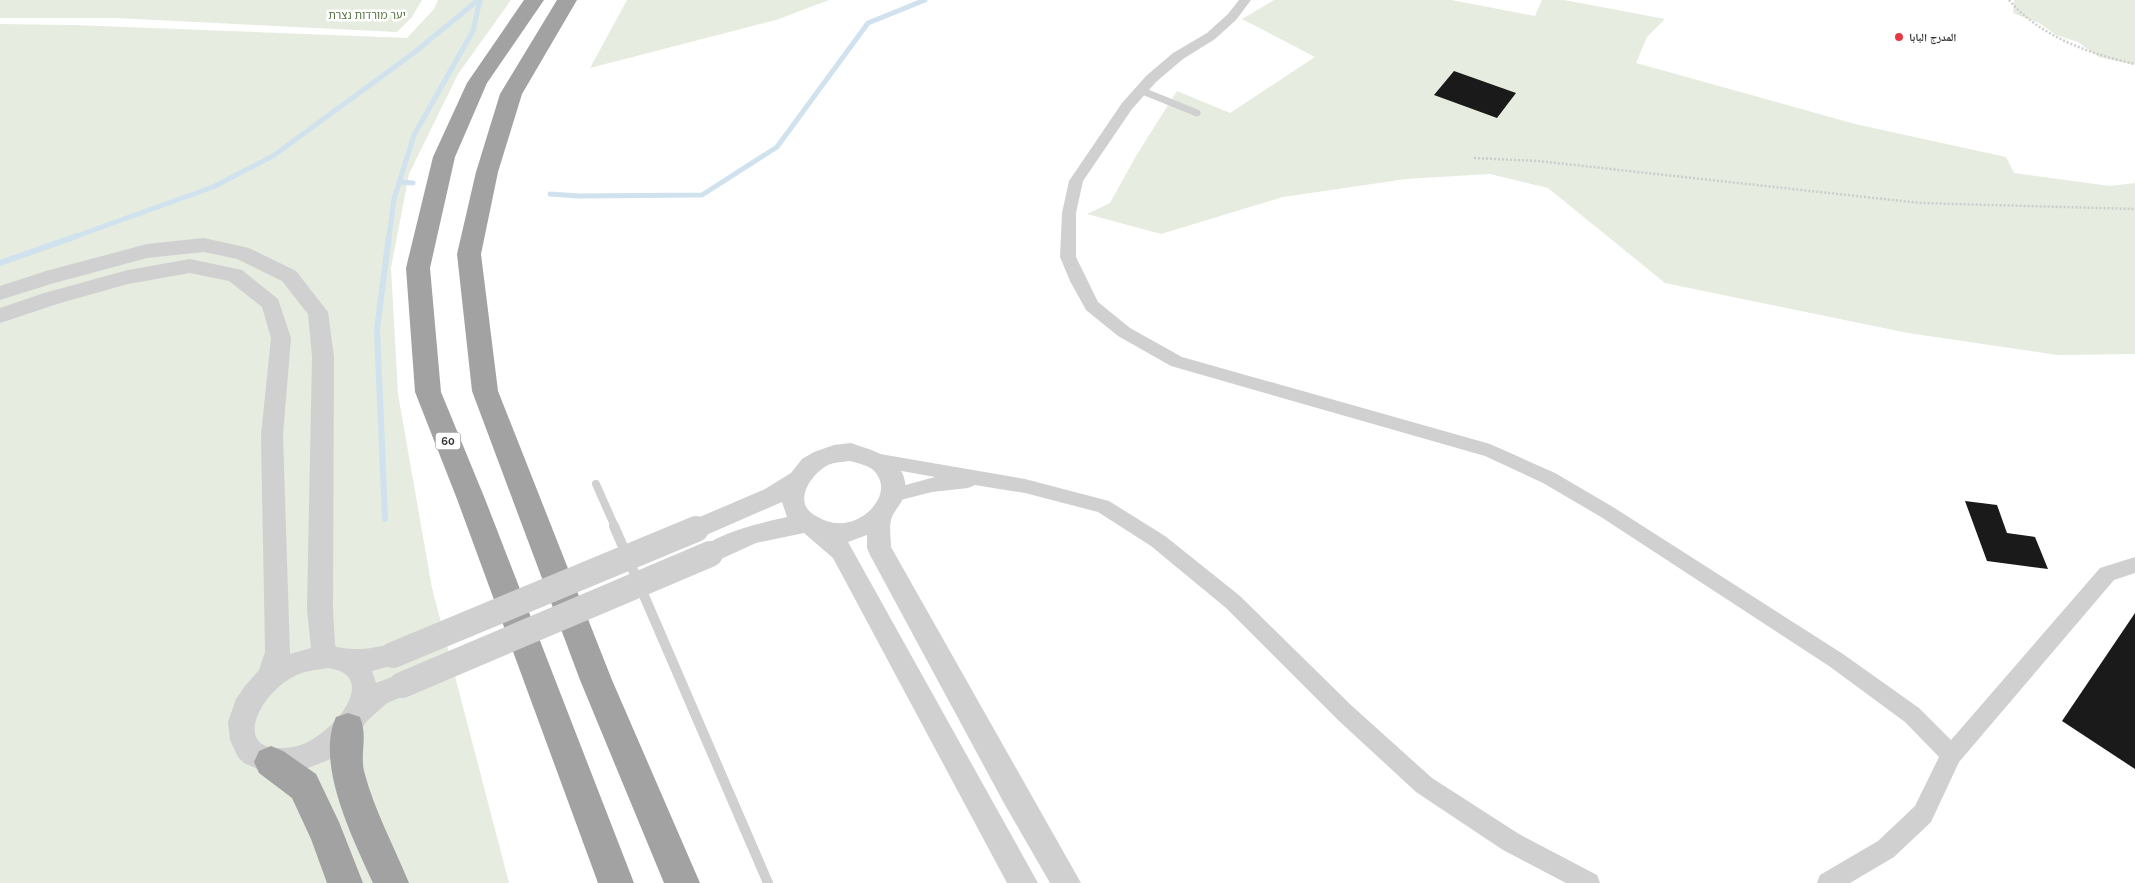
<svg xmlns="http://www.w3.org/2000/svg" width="2135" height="883" font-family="Raleway,'Noto Naskh Arabic','Noto Sans Hebrew',sans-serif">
	<rect width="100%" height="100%" fill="#fff"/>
	<!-- green -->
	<g fill="#e6ecdf">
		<path d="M0,0H422L412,17L397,32L115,18H0Z"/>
		<path d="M438,0H511L458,74L409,174L391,268L398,394L432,588L509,883H0V24L73,25L407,38L434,9Z"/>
		<path d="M627,0H829L776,20L590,68Z"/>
		<path d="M1274,0H1451L1535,16L1542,0H1564L1665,19L1647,37L1636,63L1855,124L2006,157L2014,173L2110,186L2135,183V354L2057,355L1908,333L1665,283L1548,188L1490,174L1406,179L1283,197L1161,234L1087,214L1110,203L1136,156L1177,91L1230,113L1315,57L1242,19Z"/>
		<path d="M2014,0H2135V65L2099,57L2078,42L2056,35L2039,23L2013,13Z"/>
	</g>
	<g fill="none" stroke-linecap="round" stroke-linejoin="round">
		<!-- stream-far1 -->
		<g stroke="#cfe2ee" stroke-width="5">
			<path d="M400,182L413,183"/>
			<path d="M550,194L579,196L702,195L777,147L868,23L925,0"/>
			<path d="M74,237L213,187L273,156L415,52L478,0"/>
			<path d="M389,237L394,199L414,135L473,31L480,0"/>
		</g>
		<!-- stream -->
		<g stroke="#cfe2ee" stroke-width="6">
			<path d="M0,263L77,236"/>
			<path d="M385,519L377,329L389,236"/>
		</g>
	</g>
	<!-- building -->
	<g fill="#1a1a1a">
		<path d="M1454,71L1516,93L1497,118L1434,95Z"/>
		<path d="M1965,501L1997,505L2007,533L2035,537L2048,569L1987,561Z"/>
		<path d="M2135,613V769L2062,721Z"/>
	</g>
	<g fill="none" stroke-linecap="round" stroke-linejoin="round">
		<!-- path -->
		<g stroke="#cdcdcd" stroke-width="2.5" stroke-dasharray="2 2" stroke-linecap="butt">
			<path d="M2009,0C2039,36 2090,54 2135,64"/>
			<path d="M1474,158L1538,161L1920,203L2135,209"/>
		</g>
		<!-- service-far2 -->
		<path stroke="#d0d0d0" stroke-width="7" d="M1140,90L1197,113"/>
		<!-- service-far1 -->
		<path stroke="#d0d0d0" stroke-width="8" d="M596,484L615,527"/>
		<!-- service -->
		<path stroke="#d0d0d0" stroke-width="10" d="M614,526L768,883"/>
		<!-- minor -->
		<g fill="#d0d0d0" fill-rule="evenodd">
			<path d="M1239,0H1251L1236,20L1215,39L1183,59L1156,82L1132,109L1083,181L1076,213V257L1098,302L1130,328L1182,357L1490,444L1555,473L1613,507L1843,654L1919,708L1951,740L2100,568L2135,557V573L2114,580L1959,762L1931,822L1894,857L1850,883H1817L1820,875L1878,841L1915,806L1939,757L1905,722L1829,666L1601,517L1543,483L1485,456L1171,366L1118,336L1086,310L1070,281L1060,257L1062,213L1069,181L1122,103L1146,76L1173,53L1207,33L1228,14Z"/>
			<path d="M880,454L1025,479L1109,501L1165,536L1240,596L1352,706L1432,778L1519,834L1597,875L1600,883H1566L1503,850L1416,792L1338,720L1226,608L1151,546L1098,512L1025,493L975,485L968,488L932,492L893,502L887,500L884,495L887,490L935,477L874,466L871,461L874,456Z"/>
		</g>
		<!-- tertiary -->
		<g fill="#d0d0d0" fill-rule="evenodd">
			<path d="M204,238L249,248L296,271L328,312L334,357L333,609L335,644L336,647C347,649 360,650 371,648C383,646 391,643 402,647L406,655L402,663L372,671L376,683L402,673L411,677L415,685L411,693L387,703L367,721L351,743L331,759L295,773L271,774L262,771L244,763L238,757L230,740L228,722L236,699L245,686L259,670L265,652L261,435L271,338L262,307L229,281L190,273L128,284L57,304L0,323V308L44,293L128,270L190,259L242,270L278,299L291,338L283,435L290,654L311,648L307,609L312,357L308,314L282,281L237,259L204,252L147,258L51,284L0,300V286L46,271L147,244ZM328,668C385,676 327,742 293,747C229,757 257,697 291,678C302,671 315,670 328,668Z"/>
			<path d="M851,443C874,451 910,460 905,493C903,503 893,511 891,520C889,528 891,539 891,547L1081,883H1050L1005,805L870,555L867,548V535L848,542L1038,883H1007L833,558L804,533L756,543L710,564L701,561L698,554C708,534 765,522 787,517L782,502L704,536L696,539L688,536L684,529L688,522L765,489L791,473L802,459L814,452L834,445ZM850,461C857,463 866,465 872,469C894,488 872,517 849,522C837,525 826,522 816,516C791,503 811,474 828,465C835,462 843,462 850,461Z"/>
		</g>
		<!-- trunk -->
		<g fill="#a2a2a2" fill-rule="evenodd">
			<path d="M524,0H544L487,83L455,157L430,268L441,392L485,499L634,883H598L457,499L415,392L406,268L433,157L467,83Z"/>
			<path d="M557,0H577L522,94L498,172L481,254L498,391L612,680L700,883H664L580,680L472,391L457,254L476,172L500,94Z"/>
			<path d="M348,713L360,717C368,737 360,752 364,771C374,810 394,846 409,883H373C353,839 315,764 336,717Z"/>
			<path d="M271,746L283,751L316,774L339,822L363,883H327L311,839L292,798L259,773L254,762L259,751Z"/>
		</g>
		<!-- tertiary-bridge -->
		<g stroke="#d0d0d0" stroke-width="26">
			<path d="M393,655L696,529"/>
			<path d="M402,685L710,554"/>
		</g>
	</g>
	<!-- markers -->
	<circle fill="#e63946" stroke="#fff" stroke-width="2" cx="1899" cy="37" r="5"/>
	<g text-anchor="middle" stroke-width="5" stroke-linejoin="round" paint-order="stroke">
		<!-- far-park labels -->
		<g font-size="11" fill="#56703f" stroke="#fff">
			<text x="367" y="19">יער מורדות נצרת</text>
		</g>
		<!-- far-poi labels -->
		<g font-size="11" font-weight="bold" fill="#333" stroke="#fff" text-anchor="start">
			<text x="1909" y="41">المدرج البابا</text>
		</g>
		<!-- shield labels -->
		<rect fill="#fff" stroke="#707070" stroke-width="1" x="435.5" y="432.5" width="25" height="17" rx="4"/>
		<g font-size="11" font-weight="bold" fill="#333">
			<text x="448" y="445">60</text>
		</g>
	</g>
</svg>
